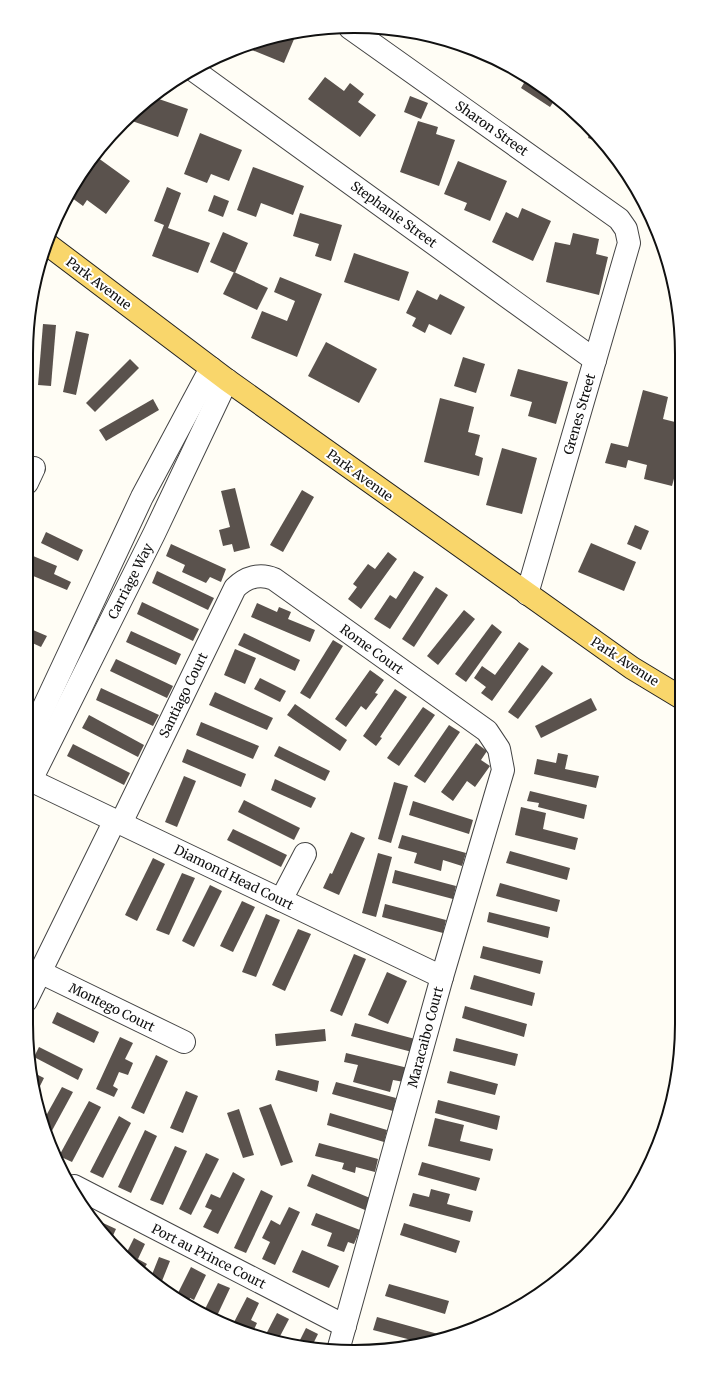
<svg xmlns="http://www.w3.org/2000/svg" width="708" height="1378" font-family="Merriweather,serif">
	<rect width="100%" height="100%" fill="#fffdf5"/>
	<!-- building -->
	<g fill="#5a524d">
		<path d="M297,32L284,63L242,46L248,43Z"/>
		<path d="M325,77L344,91L350,83L364,94L358,102L376,115L360,137L308,99Z"/>
		<path d="M527,78L556,98L550,107L521,88Z"/>
		<path d="M410,96L428,103L421,119L404,112Z"/>
		<path d="M153,97L188,109L178,137L132,121L136,109Z"/>
		<path d="M418,121L438,127L436,134L455,140L439,186L400,172Z"/>
		<path d="M591,129L604,144L588,138Z"/>
		<path d="M200,133L242,150L229,181L211,174L207,183L184,174Z"/>
		<path d="M94,155L130,181L106,214L87,200L83,206L68,195Z"/>
		<path d="M458,161L507,181L490,221L464,210L467,203L444,194Z"/>
		<path d="M253,167L304,186L293,215L261,203L256,217L237,210Z"/>
		<path d="M167,187L181,193L168,228L210,243L198,273L152,256L164,225L154,221Z"/>
		<path d="M214,195L229,201L223,217L208,211Z"/>
		<path d="M522,208L551,221L533,261L492,242L506,212L518,218Z"/>
		<path d="M300,213L342,225L331,261L315,256L319,244L293,236Z"/>
		<path d="M223,232L248,243L235,273L210,262Z"/>
		<path d="M573,233L599,239L596,254L608,257L599,295L546,282L555,242L570,245Z"/>
		<path d="M354,253L409,272L399,301L344,282Z"/>
		<path d="M234,272L268,288L257,310L223,294Z"/>
		<path d="M280,277L322,294L297,357L251,338L262,311L287,321L295,301L274,292Z"/>
		<path d="M417,290L437,300L440,294L465,307L451,335L429,324L425,333L412,326L416,318L406,313Z"/>
		<path d="M43,324L56,325L51,386L38,385Z"/>
		<path d="M76,331L89,334L76,395L63,392Z"/>
		<path d="M326,342L377,369L359,403L308,376Z"/>
		<path d="M463,357L485,364L476,393L454,386Z"/>
		<path d="M130,359L139,368L95,412L86,403Z"/>
		<path d="M518,369L568,382L556,424L528,416L532,402L510,396Z"/>
		<path d="M643,390L668,397L663,419L679,423L680,456L672,486L644,479L647,465L628,460L626,468L605,463L611,443L628,447Z"/>
		<path d="M440,398L474,407L468,432L480,435L475,455L483,458L479,476L424,462Z"/>
		<path d="M153,399L159,410L106,441L99,430Z"/>
		<path d="M502,448L537,458L522,514L486,505Z"/>
		<path d="M235,488L250,548L234,552L232,544L223,546L219,530L230,527L221,491Z"/>
		<path d="M302,490L314,497L283,552L270,545Z"/>
		<path d="M635,525L649,531L641,550L627,544Z"/>
		<path d="M46,532L83,550L78,561L41,543Z"/>
		<path d="M591,543L636,562L624,591L578,572Z"/>
		<path d="M171,544L226,569L221,582L210,577L206,583L182,572L185,565L166,556Z"/>
		<path d="M388,552L397,559L361,609L348,599L357,587L353,584L368,564L375,569Z"/>
		<path d="M26,553L57,566L54,574L71,582L67,590L26,573Z"/>
		<path d="M157,571L214,598L208,610L152,583Z"/>
		<path d="M414,571L424,577L390,629L374,619L390,595L396,599Z"/>
		<path d="M436,587L448,595L414,647L402,639Z"/>
		<path d="M142,602L199,629L193,641L137,614Z"/>
		<path d="M257,603L277,612L279,607L291,612L288,619L315,630L310,642L251,617Z"/>
		<path d="M464,610L475,619L438,665L427,656Z"/>
		<path d="M492,624L502,632L466,682L455,674Z"/>
		<path d="M26,627L47,636L41,647L26,640Z"/>
		<path d="M131,631L181,654L176,665L126,642Z"/>
		<path d="M244,633L300,660L295,671L238,645Z"/>
		<path d="M333,640L343,646L310,699L300,693Z"/>
		<path d="M519,642L529,649L492,701L481,693L486,687L474,678L482,666L495,675Z"/>
		<path d="M235,649L256,658L245,684L224,675Z"/>
		<path d="M116,659L173,686L167,698L110,671Z"/>
		<path d="M26,664L33,666L26,680Z"/>
		<path d="M542,665L553,673L518,719L508,712Z"/>
		<path d="M370,670L384,680L375,693L378,694L366,710L361,706L346,727L335,719Z"/>
		<path d="M260,678L286,691L280,702L254,689Z"/>
		<path d="M101,688L159,715L153,726L96,700Z"/>
		<path d="M395,689L407,697L380,737L382,738L376,746L363,736Z"/>
		<path d="M215,692L273,718L267,730L209,705Z"/>
		<path d="M591,698L597,710L541,738L535,726Z"/>
		<path d="M295,704L347,740L340,751L287,715Z"/>
		<path d="M423,707L435,715L399,766L387,758Z"/>
		<path d="M89,715L144,745L138,757L82,728Z"/>
		<path d="M201,722L259,746L253,759L196,735Z"/>
		<path d="M449,725L460,732L425,783L414,776Z"/>
		<path d="M476,743L487,751L481,760L490,766L475,787L467,781L453,801L441,792Z"/>
		<path d="M73,744L130,773L124,785L67,756Z"/>
		<path d="M279,746L330,771L325,781L274,756Z"/>
		<path d="M187,749L246,774L241,787L182,762Z"/>
		<path d="M558,753L568,755L565,769L599,776L596,788L534,774L537,759L556,763Z"/>
		<path d="M184,776L196,781L177,827L165,822Z"/>
		<path d="M275,779L316,798L311,808L271,790Z"/>
		<path d="M394,782L408,786L391,843L378,839Z"/>
		<path d="M530,791L587,805L584,819L538,807L539,803L527,801Z"/>
		<path d="M244,800L300,828L294,840L238,812Z"/>
		<path d="M413,801L473,820L469,834L409,815Z"/>
		<path d="M521,807L546,813L543,829L578,838L575,850L515,835Z"/>
		<path d="M233,829L287,855L281,867L227,840Z"/>
		<path d="M351,832L365,838L339,895L323,888L330,873L332,874Z"/>
		<path d="M402,835L466,853L462,866L443,860L441,871L414,863L417,853L398,848Z"/>
		<path d="M510,851L570,868L567,880L506,863Z"/>
		<path d="M378,853L392,857L376,917L362,913Z"/>
		<path d="M153,858L165,864L137,921L125,915Z"/>
		<path d="M395,870L456,886L453,899L392,883Z"/>
		<path d="M182,873L195,878L169,935L156,930Z"/>
		<path d="M500,883L560,900L557,912L496,896Z"/>
		<path d="M210,885L222,891L194,947L182,941Z"/>
		<path d="M242,901L255,907L233,952L220,946Z"/>
		<path d="M385,904L446,920L443,933L382,917Z"/>
		<path d="M489,912L550,927L548,938L487,922Z"/>
		<path d="M266,914L280,920L256,977L242,972Z"/>
		<path d="M298,929L311,934L285,991L272,985Z"/>
		<path d="M483,946L543,961L540,974L480,958Z"/>
		<path d="M354,954L366,959L342,1016L330,1011Z"/>
		<path d="M387,972L407,981L388,1024L368,1015Z"/>
		<path d="M474,975L535,993L532,1006L470,989Z"/>
		<path d="M465,1006L527,1024L524,1037L462,1018Z"/>
		<path d="M57,1012L99,1032L94,1043L52,1023Z"/>
		<path d="M355,1023L415,1039L412,1052L351,1036Z"/>
		<path d="M325,1029L326,1041L276,1046L275,1034Z"/>
		<path d="M120,1037L133,1043L125,1059L133,1063L128,1075L119,1072L113,1086L118,1089L114,1097L96,1089Z"/>
		<path d="M456,1038L518,1054L515,1066L453,1051Z"/>
		<path d="M39,1047L83,1069L78,1080L34,1057Z"/>
		<path d="M346,1053L408,1068L404,1082L393,1080L390,1092L353,1082L358,1065L344,1062Z"/>
		<path d="M156,1055L168,1061L144,1114L131,1108Z"/>
		<path d="M278,1070L319,1081L317,1092L275,1080Z"/>
		<path d="M450,1071L498,1084L495,1095L447,1083Z"/>
		<path d="M34,1073L44,1078L37,1092L35,1076Z"/>
		<path d="M336,1082L396,1098L393,1111L332,1094Z"/>
		<path d="M62,1087L73,1092L48,1138L43,1130L42,1123Z"/>
		<path d="M186,1091L198,1096L183,1133L170,1128Z"/>
		<path d="M438,1100L500,1116L497,1130L435,1113Z"/>
		<path d="M89,1101L101,1107L72,1162L59,1156Z"/>
		<path d="M271,1104L293,1162L281,1166L259,1108Z"/>
		<path d="M239,1109L254,1155L243,1158L227,1113Z"/>
		<path d="M330,1113L387,1130L384,1142L327,1125Z"/>
		<path d="M119,1116L131,1123L103,1178L90,1172Z"/>
		<path d="M435,1118L464,1125L460,1141L493,1149L490,1161L428,1146Z"/>
		<path d="M145,1130L157,1136L131,1193L118,1187Z"/>
		<path d="M319,1143L378,1159L375,1172L356,1167L355,1173L342,1169L344,1163L315,1156Z"/>
		<path d="M175,1146L187,1151L163,1205L150,1200Z"/>
		<path d="M206,1153L219,1159L191,1215L179,1209Z"/>
		<path d="M422,1162L480,1178L476,1191L418,1175Z"/>
		<path d="M233,1172L245,1179L218,1234L203,1227L212,1210L205,1207L211,1194L220,1198Z"/>
		<path d="M312,1174L370,1198L365,1210L307,1186Z"/>
		<path d="M431,1189L450,1194L447,1204L473,1211L470,1222L409,1206L413,1193L429,1197Z"/>
		<path d="M261,1190L273,1196L246,1253L234,1248Z"/>
		<path d="M289,1207L300,1212L275,1265L262,1259L270,1242L262,1238L271,1220L280,1225Z"/>
		<path d="M316,1213L360,1230L354,1244L348,1242L344,1252L327,1246L332,1233L311,1225Z"/>
		<path d="M103,1223L116,1229L111,1240L100,1230Z"/>
		<path d="M404,1223L460,1241L456,1253L400,1235Z"/>
		<path d="M134,1238L145,1244L138,1259L147,1264L143,1270L126,1254Z"/>
		<path d="M302,1250L339,1266L329,1288L292,1272Z"/>
		<path d="M159,1257L170,1261L160,1286L151,1277Z"/>
		<path d="M191,1267L206,1275L194,1300L190,1298L187,1305L175,1299Z"/>
		<path d="M218,1283L230,1288L215,1320L203,1313Z"/>
		<path d="M389,1284L449,1301L445,1314L385,1296Z"/>
		<path d="M247,1297L259,1303L251,1320L257,1323L252,1334L245,1331V1332L231,1328Z"/>
		<path d="M277,1313L289,1319L277,1342L264,1338Z"/>
		<path d="M377,1317L438,1334V1337L419,1342L373,1330Z"/>
		<path d="M306,1328L318,1334L312,1346H297Z"/>
	</g>
	<g fill="none" stroke-linecap="round" stroke-linejoin="round">
		<!-- minor casing -->
		<g stroke="#444" stroke-width="24">
			<g id="minor">
				<path d="M350,28L619,219L626,229L629,243L527,594"/>
				<path d="M192,69L595,360"/>
				<path d="M27,483L34,468"/>
				<path d="M26,745L142,497L211,368"/>
				<path d="M26,778L442,977"/>
				<path d="M31,780L154,534L227,380"/>
				<path d="M121,823L235,588C246,577 260,573 274,579L487,731L499,749L503,770L442,977L339,1347"/>
				<path d="M281,900L305,854"/>
				<path d="M40,972L184,1042"/>
				<path d="M26,1001L115,820"/>
				<path d="M74,1186L345,1326"/>
			</g>
		</g>
		<!-- major casing -->
		<g stroke="#222" stroke-width="24">
			<path id="major" d="M47,244L227,380L632,668L680,697"/>
		</g>
		<!-- minor -->
		<use href="#minor" stroke="#fff" stroke-width="22"/>
		<!-- major -->
		<use href="#major" stroke="#f9d66b" stroke-width="22"/>
	</g>
	<g text-anchor="middle" stroke-width="4" stroke-linejoin="round" paint-order="stroke">
		<!-- street labels -->
		<g font-size="13" fill="#111" stroke="#fff">
			<text transform="translate(492 128) rotate(35)" y="5">Sharon Street</text>
			<text transform="translate(394 214) rotate(36)" y="5">Stephanie Street</text>
			<text transform="translate(99 283) rotate(37)" y="5">Park Avenue</text>
			<text transform="translate(579 414) rotate(-74)" y="5">Grenes Street</text>
			<text transform="translate(360 475) rotate(36)" y="5">Park Avenue</text>
			<text transform="translate(130 581) rotate(-63)" y="5">Carriage Way</text>
			<text transform="translate(372 649) rotate(36)" y="5">Rome Court</text>
			<text transform="translate(625 661) rotate(33)" y="5">Park Avenue</text>
			<text transform="translate(183 695) rotate(-64)" y="5">Santiago Court</text>
			<text transform="translate(234 877) rotate(26)" y="5">Diamond Head Court</text>
			<text transform="translate(112 1007) rotate(26)" y="5">Montego Court</text>
			<text transform="translate(425 1037) rotate(-75)" y="5">Maracaibo Court</text>
			<text transform="translate(209 1256) rotate(27)" y="5">Port au Prince Court</text>
		</g>
	</g>
	<!-- crop -->
	<path d="M0 0H708V1378H0ZM354 33H354A321 321 0 0 1 675 354V1024A321 321 0 0 1 354 1345H354A321 321 0 0 1 33 1024V354A321 321 0 0 1 354 33Z" fill="#fff" fill-rule="evenodd"/>
	<path fill="none" stroke="#111" stroke-width="2" d="M354 33H354A321 321 0 0 1 675 354V1024A321 321 0 0 1 354 1345H354A321 321 0 0 1 33 1024V354A321 321 0 0 1 354 33Z"/>
</svg>
